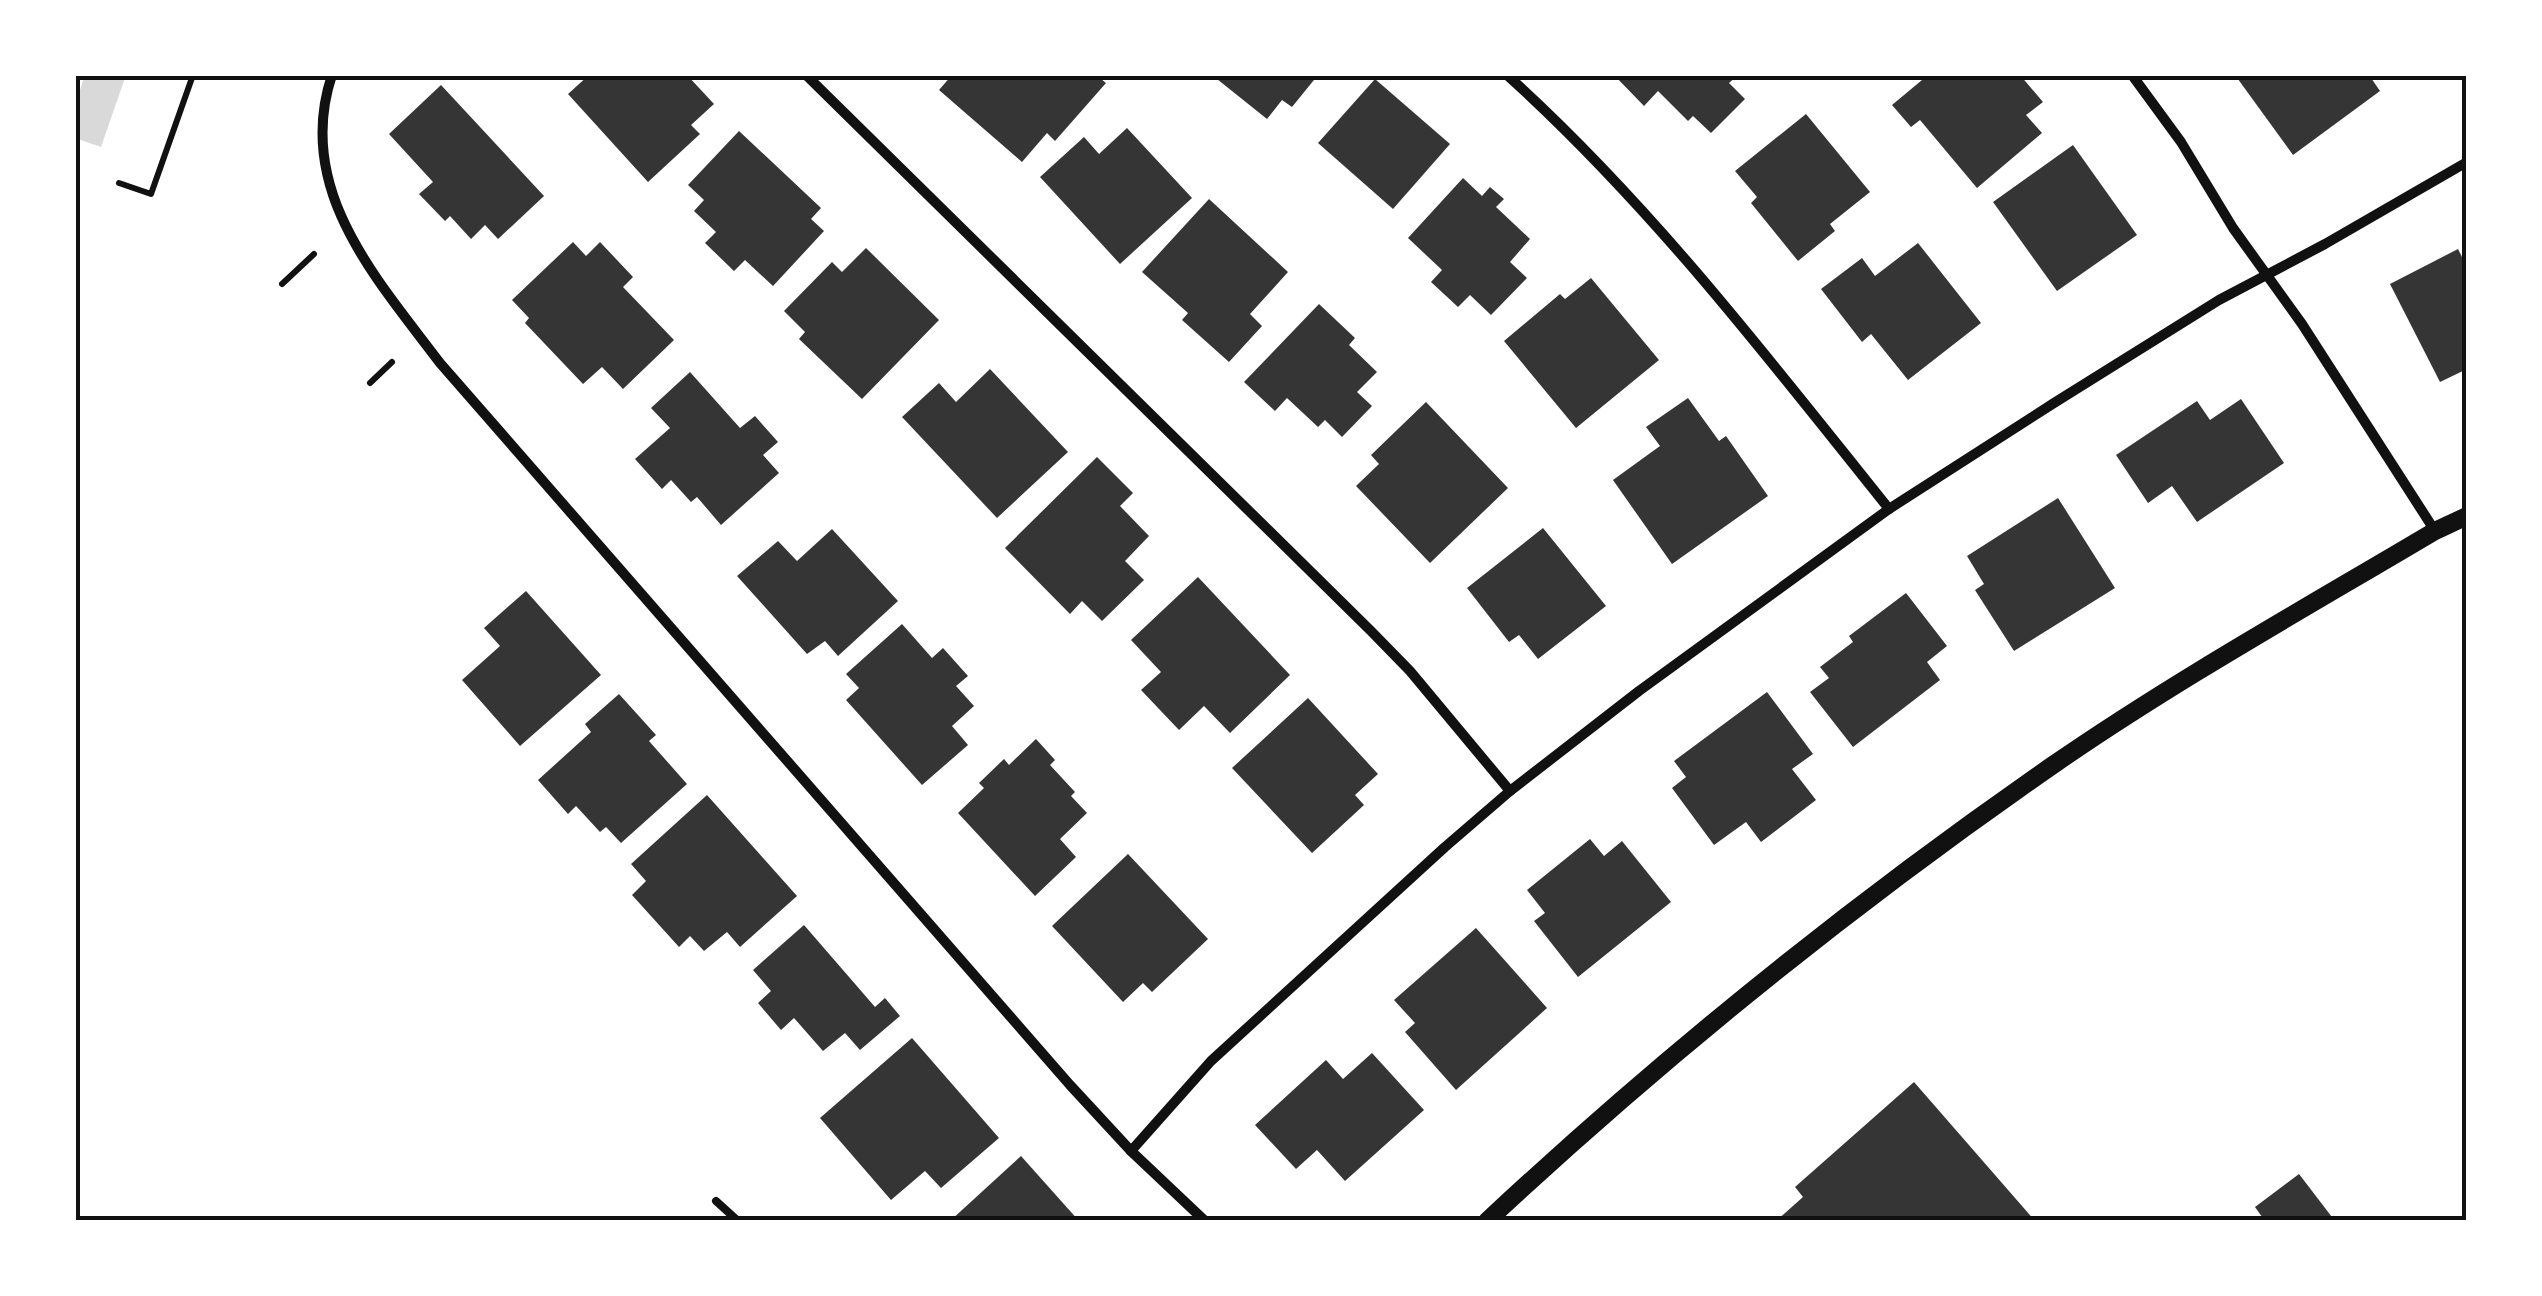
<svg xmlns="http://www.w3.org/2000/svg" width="2542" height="1296" font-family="'Sofia Sans Condensed',sans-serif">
	<rect width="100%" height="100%" fill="#fff"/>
	<!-- water -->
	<path fill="#d9d9d9" d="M85,75H126L101,147L75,138V105Z"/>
	<!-- building -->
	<g fill="#353535">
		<path d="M589,75H687L714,104L691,125L700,134L648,182L568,94Z"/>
		<path d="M952,75H1096L1106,83L1055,141L1047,133L1022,162L939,90Z"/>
		<path d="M1212,75H1318L1292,107L1282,100L1267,119Z"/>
		<path d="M1614,75H1738L1729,83L1745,99L1711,133L1693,116L1688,121L1658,91L1644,106Z"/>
		<path d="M1928,75H2020L2043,102L2026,115L2042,133L1977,188L1920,120L1911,127L1892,105Z"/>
		<path d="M2235,75H2369L2380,91L2293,155Z"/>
		<path d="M1375,79L1450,144L1393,209L1318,143Z"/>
		<path d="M441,85L544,196L498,239L485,225L471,239L450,216L445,221L419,194L433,182L389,134Z"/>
		<path d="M1806,114L1870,192L1830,224L1835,231L1798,261L1751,203L1757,197L1735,171Z"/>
		<path d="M1127,128L1192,198L1120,264L1040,177L1084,137L1099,154Z"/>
		<path d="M739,131L821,208L811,219L824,231L773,286L745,260L734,271L705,243L716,232L694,211L704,200L688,185Z"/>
		<path d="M2073,145L2137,235L2057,291L1993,202Z"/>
		<path d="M1463,178L1482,196L1490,187L1504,199L1496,207L1530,239L1510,262L1527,278L1491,315L1470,295L1458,307L1431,282L1442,270L1408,238Z"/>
		<path d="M1209,199L1288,272L1250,314L1262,326L1229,362L1182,320L1188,313L1142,272Z"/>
		<path d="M573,242L586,256L600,242L633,277L623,287L674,340L623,389L602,367L583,384L525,323L529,318L512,300Z"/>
		<path d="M1918,243L1981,323L1908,380L1871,334L1862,342L1821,289L1862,258L1875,276Z"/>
		<path d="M866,248L939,320L862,399L799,339L805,332L784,311L832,262L842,272Z"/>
		<path d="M2458,249L2467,267V369L2440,382L2390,284Z"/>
		<path d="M1591,278L1659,360L1576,428L1504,341L1560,294L1565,299Z"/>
		<path d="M1319,304L1355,338L1349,345L1377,372L1357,392L1372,406L1342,437L1325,420L1318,427L1287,398L1275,411L1244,382Z"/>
		<path d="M990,369L1068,452L997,518L902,417L939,383L956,402Z"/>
		<path d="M690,372L740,428L755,416L778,442L763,455L779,473L721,525L697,497L691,502L671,480L662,489L635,459L670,428L651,408Z"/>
		<path d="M1688,398L1719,441L1726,436L1768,496L1672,564L1613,480L1660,446L1646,427Z"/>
		<path d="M2241,399L2284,463L2197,522L2172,486L2148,503L2116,455L2197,401L2210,420Z"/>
		<path d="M1426,402L1508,488L1430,563L1356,486L1379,464L1371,455Z"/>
		<path d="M1097,457L1133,493L1120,506L1149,536L1125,561L1144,580L1102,621L1082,601L1070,614L1005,548Z"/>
		<path d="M2058,498L2115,588L2014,651L1975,590L1984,584L1967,556Z"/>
		<path d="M1543,528L1606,606L1538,659L1519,635L1509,642L1467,588Z"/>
		<path d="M832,529L898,601L838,656L825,641L807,654L737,576L778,541L797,561Z"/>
		<path d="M1198,577L1290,675L1230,733L1204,706L1179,730L1141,690L1161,672L1131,640Z"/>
		<path d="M526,591L601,675L520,746L462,680L500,646L484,628Z"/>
		<path d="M1906,593L1947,646L1927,662L1940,680L1853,747L1810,692L1829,678L1820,667L1853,642L1849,636Z"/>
		<path d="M902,624L932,658L943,648L968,676L956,686L974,706L952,726L968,745L922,785L846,700L859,688L846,674Z"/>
		<path d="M1767,692L1813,754L1792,769L1816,800L1761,842L1746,822L1714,845L1672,788L1686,777L1674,761Z"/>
		<path d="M619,694L656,735L649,741L687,784L621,843L606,827L600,832L576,806L568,814L538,780L591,732L585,724Z"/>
		<path d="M1308,698L1378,774L1355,795L1364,805L1312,853L1232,768Z"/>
		<path d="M1036,739L1055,760L1050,765L1075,792L1071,796L1087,813L1060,839L1076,857L1035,896L958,813L984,788L979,783L1004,759L1009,765Z"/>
		<path d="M707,795L797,896L740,947L727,932L704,951L690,936L679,947L632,895L646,881L631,864Z"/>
		<path d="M1590,839L1604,856L1622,841L1671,902L1578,977L1534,921L1545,913L1527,890Z"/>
		<path d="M1128,854L1208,939L1152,992L1143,983L1123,1002L1052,926Z"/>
		<path d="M804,925L875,1007L885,998L900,1016L860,1050L845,1033L823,1051L794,1018L781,1030L758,1003L771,991L753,970Z"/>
		<path d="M1476,928L1547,1008L1456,1090L1405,1032L1415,1023L1394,1000Z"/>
		<path d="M912,1038L999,1138L941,1188L925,1171L891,1200L820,1118Z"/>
		<path d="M1372,1053L1424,1110L1345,1181L1317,1150L1296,1169L1255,1125L1326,1060L1343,1079Z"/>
		<path d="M1914,1082L2035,1221H1776L1803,1197L1795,1187Z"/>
		<path d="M1021,1156L1079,1221H950Z"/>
		<path d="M2299,1174L2335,1221H2265L2255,1207Z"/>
	</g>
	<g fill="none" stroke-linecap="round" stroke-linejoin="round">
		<!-- path -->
		<g stroke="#111" stroke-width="6">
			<path d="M119,183L151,194L193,75"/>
			<path d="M282,284L314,254"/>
			<path d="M370,383L392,362"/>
		</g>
		<!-- service -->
		<path stroke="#111" stroke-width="8" d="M716,1201L738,1221"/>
		<!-- minor -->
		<g stroke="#111" stroke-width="10">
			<path d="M332,75C294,189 376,278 440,363L1070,1085L1131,1151L1205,1221"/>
			<path d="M806,75L1371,631L1410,671L1510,791"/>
			<path d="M1507,75C1651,205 1768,358 1889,509"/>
			<path d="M2132,75L2181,142L2233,228L2302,324L2435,531"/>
			<path d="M1131,1151L1211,1061L1445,847L1510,791L1639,691L1889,509L2054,403L2219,300L2325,244L2467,162"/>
		</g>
		<!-- tertiary -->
		<path stroke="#111" stroke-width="18" d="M1487,1221C1664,1056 1854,903 2053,765C2176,680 2307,607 2435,531L2467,516"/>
	</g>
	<!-- border -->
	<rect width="2542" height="1296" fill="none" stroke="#ffffff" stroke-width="155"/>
	<rect x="78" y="78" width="2386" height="1140" fill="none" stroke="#111" stroke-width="4"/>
</svg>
